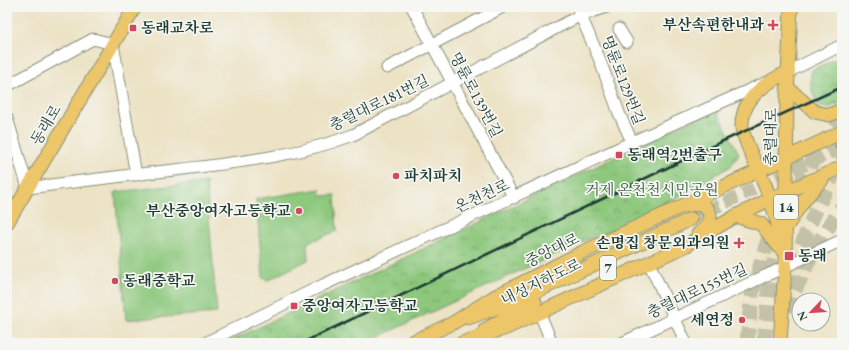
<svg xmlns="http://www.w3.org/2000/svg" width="849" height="350" font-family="'EB Garamond','Noto Serif KR',serif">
	<defs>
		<pattern id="park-crowns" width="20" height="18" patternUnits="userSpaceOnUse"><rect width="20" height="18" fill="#8dc87d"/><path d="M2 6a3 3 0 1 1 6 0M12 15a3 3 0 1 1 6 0" fill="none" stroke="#73a467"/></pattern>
	</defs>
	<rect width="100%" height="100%" fill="#f6f6f2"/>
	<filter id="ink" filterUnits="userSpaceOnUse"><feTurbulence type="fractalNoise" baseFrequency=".025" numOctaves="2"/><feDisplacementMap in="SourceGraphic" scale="8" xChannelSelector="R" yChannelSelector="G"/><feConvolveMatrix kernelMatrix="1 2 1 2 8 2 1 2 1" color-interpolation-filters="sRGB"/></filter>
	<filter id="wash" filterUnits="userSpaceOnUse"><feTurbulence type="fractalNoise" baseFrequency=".012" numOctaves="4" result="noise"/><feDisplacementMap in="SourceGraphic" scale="16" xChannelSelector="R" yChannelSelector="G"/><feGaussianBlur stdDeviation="0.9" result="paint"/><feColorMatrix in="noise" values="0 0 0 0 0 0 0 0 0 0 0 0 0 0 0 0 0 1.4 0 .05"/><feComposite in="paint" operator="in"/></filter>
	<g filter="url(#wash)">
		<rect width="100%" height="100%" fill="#ece2c4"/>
		<!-- green -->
		<g fill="#8dc87d" stroke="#568258">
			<path d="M206,182L217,313L126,320L115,192Z"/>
			<path d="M320,189L321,196L335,195L337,231L307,243L308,260L268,280L263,278L256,199Z"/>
		</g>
		<!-- park -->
		<g fill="url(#park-crowns)" stroke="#568258">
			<path d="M842,56V102L828,108L819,106C813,95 808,83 812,70Z"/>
			<path d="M716,109L739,154L731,166L662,206L624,225L584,241L365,343H226Z"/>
		</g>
	</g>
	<g filter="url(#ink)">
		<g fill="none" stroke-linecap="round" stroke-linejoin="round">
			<!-- major-tunnel -->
			<path stroke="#c3c1a7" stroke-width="13" stroke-dasharray="13 6" stroke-linecap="butt" d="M691,219L842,147"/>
			<!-- highway-tunnel -->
			<g stroke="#c3c1a7" stroke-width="15" stroke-dasharray="15 8" stroke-linecap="butt">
				<path d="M795,290L816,246L842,207"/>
				<path d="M787,312C792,254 816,209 842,158"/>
				<path d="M747,343L752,293L773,223"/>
				<path d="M764,343L769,288L776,252L789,207L819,148L842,121"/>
			</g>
			<!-- minor casing -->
			<g stroke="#86907c" stroke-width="13">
				<g id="minor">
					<path d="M412,7L514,198"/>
					<path d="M577,7L599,58L619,113L632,142"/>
					<path d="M619,29L627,42"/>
					<path d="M387,68L503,7"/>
					<path d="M788,72L842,45"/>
					<path d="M7,86L93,39L113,44L136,175"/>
					<path d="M7,118L28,188C80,181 131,175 183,169C240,162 298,156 353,135L581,15L607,7"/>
					<path d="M649,263L686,343"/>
					<path d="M540,314L552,343"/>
					<path d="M205,343L323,285L632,142L765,83"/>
					<path d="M622,343L842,240"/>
				</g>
			</g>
			<!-- major casing -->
			<g stroke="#86907c" stroke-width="15">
				<g id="major">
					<path d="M788,88L815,112L829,115L842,110"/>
					<path d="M842,143V145"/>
					<path d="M687,206C691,205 696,204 700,205C708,206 712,215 709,222C707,227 701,231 698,234"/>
					<path d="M736,216L761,224L781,249"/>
					<path d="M7,223L135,7"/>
					<path d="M787,226C797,209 807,194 822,180"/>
					<path d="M781,236C776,216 770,197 762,178C757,166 743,139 742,127C741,99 766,82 788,72"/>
					<path d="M468,318L516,301L691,219"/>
					<path d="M485,330L520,309L535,302"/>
					<path d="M410,343L453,323L494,297L583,252L842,132"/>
					<path d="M462,343L506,328L685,246L736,216L770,199L842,167"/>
					<path d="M780,343L785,267L787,98L791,7"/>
				</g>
			</g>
			<!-- minor -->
			<use href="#minor" stroke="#fff" stroke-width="11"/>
			<!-- major -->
			<use href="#major" stroke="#ecc669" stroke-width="13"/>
			<!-- rail -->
			<path stroke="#1f3d34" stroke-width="2.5" d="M302,343L723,141L842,87"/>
		</g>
	</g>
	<!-- markers -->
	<g fill="#d1495b" stroke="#f6f6f2" stroke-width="1.5">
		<path d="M771 19h4v4h4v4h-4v4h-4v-4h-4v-4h4z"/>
		<rect x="129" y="24" width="8" height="8" rx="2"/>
		<rect x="615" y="151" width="8" height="8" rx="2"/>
		<circle cx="396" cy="176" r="4"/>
		<circle cx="299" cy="211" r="4"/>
		<path d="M737 237h4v4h4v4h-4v4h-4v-4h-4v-4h4z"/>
		<rect x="784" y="251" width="10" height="10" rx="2"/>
		<circle cx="115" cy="281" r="4"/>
		<rect x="290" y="302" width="8" height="8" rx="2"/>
		<circle cx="742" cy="320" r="4"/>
	</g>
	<g text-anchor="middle" stroke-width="3.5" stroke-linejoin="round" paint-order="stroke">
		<!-- shield labels -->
		<g fill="#f6f6f2" stroke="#60746d" stroke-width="1">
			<rect x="774" y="195" width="24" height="24" rx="3"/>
			<rect x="600" y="256" width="16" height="24" rx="3"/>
		</g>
		<g font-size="14" font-weight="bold" fill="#1f3d34">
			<text x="786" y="212">14</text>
			<text x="608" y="273">7</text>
		</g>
		<!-- poi labels -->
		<g font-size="15" font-weight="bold" fill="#1f3d34" stroke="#f6f6f2" text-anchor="start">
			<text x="764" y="30" text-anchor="end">부산속편한내과</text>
			<text x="141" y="33">동래교차로</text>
			<text x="627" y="160">동래역2번출구</text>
			<text x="404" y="181">파치파치</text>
			<text x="291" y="216" text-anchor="end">부산중앙여자고등학교</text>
			<text x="730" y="248" text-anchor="end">손명집 창문외과의원</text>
			<text x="798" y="261">동래</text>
			<text x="123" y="286">동래중학교</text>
			<text x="302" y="311">중앙여자고등학교</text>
			<text x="734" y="325" text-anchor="end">세연정</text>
		</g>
		<!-- street labels -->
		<g font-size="15" fill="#1f3d34" stroke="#f6f6f2">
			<text transform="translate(623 80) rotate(69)" y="5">명륜로129번길</text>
			<text transform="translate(476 95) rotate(62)" y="5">명륜로139번길</text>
			<text transform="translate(379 103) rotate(-26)" y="5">충렬대로181번길</text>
			<text transform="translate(46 125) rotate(-59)" y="5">동래로</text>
			<text transform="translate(771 137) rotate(-89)" y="5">충렬대로</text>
			<text transform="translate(482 196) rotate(-25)" y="5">온천천로</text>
			<text transform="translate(552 250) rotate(-26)" y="5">중앙대로</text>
			<text transform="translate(541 282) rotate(-26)" y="5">내성지하도로</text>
			<text transform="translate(697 291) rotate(-25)" y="5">충렬대로155번길</text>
		</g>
		<!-- park labels -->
		<g font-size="15" fill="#3a6046" stroke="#f6f6f2">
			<text x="652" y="195">거제 온천천시민공원</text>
		</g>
	</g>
	<!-- margin -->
	<rect width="849" height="350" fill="none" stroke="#f6f6f2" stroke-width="24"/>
	<!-- north arrow -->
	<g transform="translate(811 312) rotate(245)"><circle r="19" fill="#f6f6f2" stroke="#a0aca6"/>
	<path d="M0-3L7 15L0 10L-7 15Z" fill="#d1495b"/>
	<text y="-6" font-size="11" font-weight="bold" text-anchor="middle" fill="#1f3d34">N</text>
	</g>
</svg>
